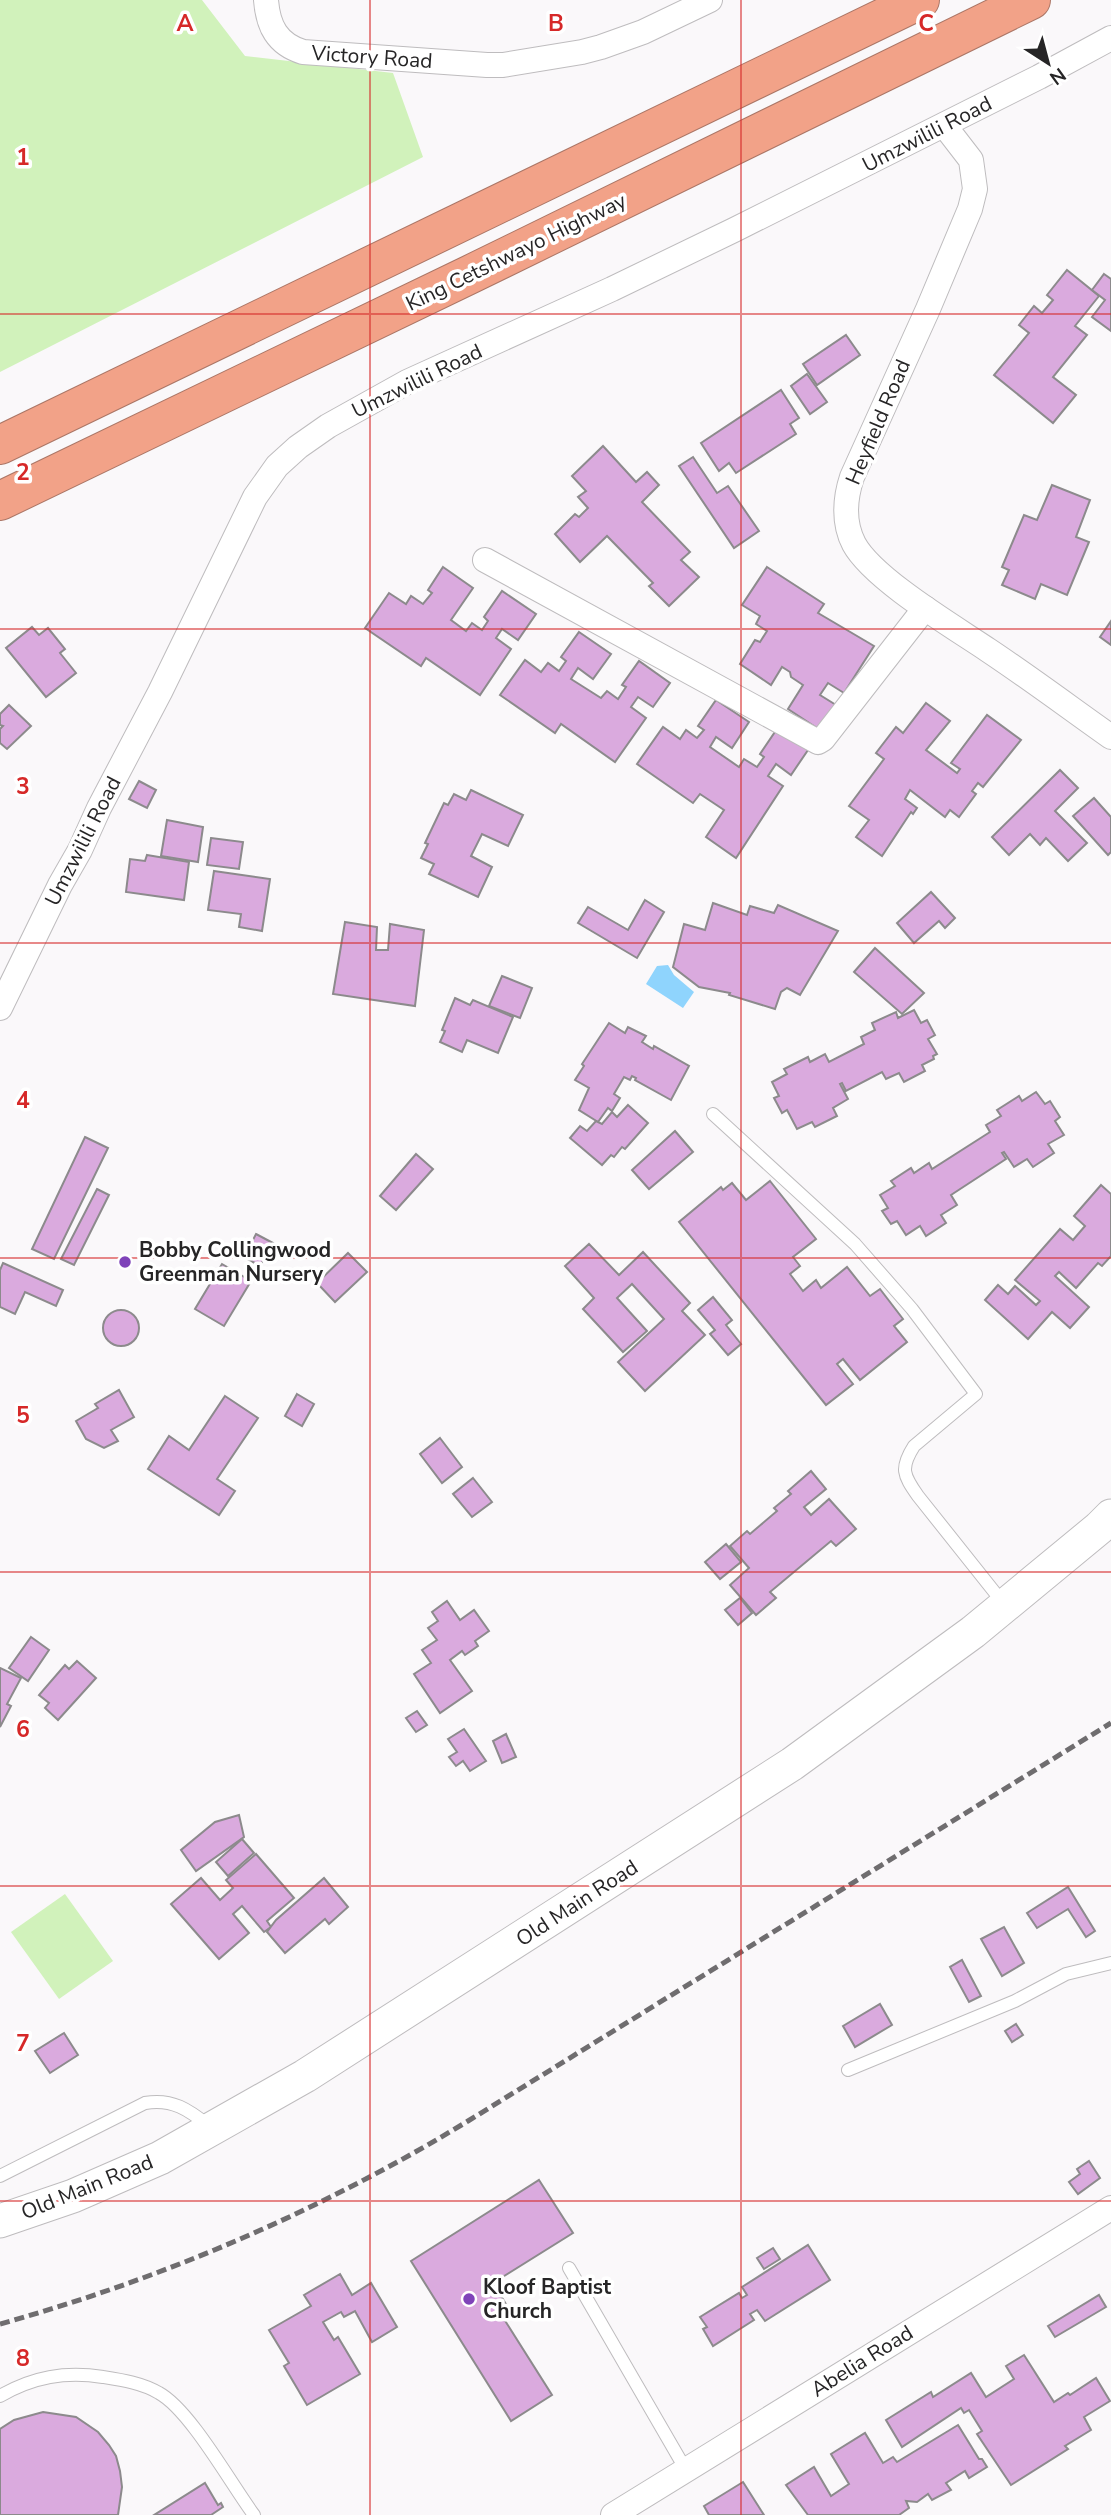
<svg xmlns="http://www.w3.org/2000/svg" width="1111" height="2515" font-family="'Nunito Sans',sans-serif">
	<rect width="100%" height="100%" fill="#faf8fa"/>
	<!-- green -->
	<g fill="#d1f2bb">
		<path d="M0,0H202L245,56L393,73L423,157L0,372Z"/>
		<path d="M65,1894L113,1961L59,1999L11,1932Z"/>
	</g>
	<!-- water -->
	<path fill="#8fd4fd" d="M668,965L674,975L694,992L683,1008L646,984L657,966Z"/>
	<!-- building -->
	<g fill="#daaade" stroke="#8c8a8c" stroke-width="2">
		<path d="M1067,270L1099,296L1075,326L1087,335L1053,377L1076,395L1053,423L994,375L1029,333L1019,325L1034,306L1042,313L1053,300L1047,295Z"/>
		<path d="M1104,274L1111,279V331L1092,317L1105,300L1092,290Z"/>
		<path d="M846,335L860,355L817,385L803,364Z"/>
		<path d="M807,374L827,402L810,414L791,386Z"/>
		<path d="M781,390L799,418L790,424L796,434L736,473L729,463L719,471L701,443Z"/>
		<path d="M603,446L636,482L647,472L659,485L642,502L690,552L681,560L699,577L669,606L649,586L653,583L607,536L580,562L555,534L575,514L579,517L588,508L578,497L586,491L572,476Z"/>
		<path d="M693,457L717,493L728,486L759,531L734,548L679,466Z"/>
		<path d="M1052,485L1090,500L1076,537L1089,542L1067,595L1041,584L1035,599L1002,585L1009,570L1002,567L1024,515L1037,520Z"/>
		<path d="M443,567L473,588L451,620L466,631L472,623L482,630L488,621L484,617L502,591L536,614L518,640L502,629L496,638L511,649L480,695L426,658L421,666L365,628L389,593L406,604L411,596L423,604L432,593L428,590Z"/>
		<path d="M767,567L824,604L818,613L874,646L844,693L828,683L820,695L836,705L820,730L788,709L803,685L791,677L790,672L782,667L771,685L740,664L755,640L760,642L767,631L756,624L760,616L742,605Z"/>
		<path d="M1111,621V645L1100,637Z"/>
		<path d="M32,627L39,635L48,628L65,649L60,653L76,673L46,697L6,648Z"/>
		<path d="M579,632L611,654L593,679L578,668L571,679L601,698L607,691L618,699L626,687L622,685L639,661L670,683L653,707L638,697L631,707L646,718L615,762L561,724L555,733L500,695L525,660L541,672L548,663L559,671L566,661L561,657Z"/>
		<path d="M716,700L749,722L732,748L716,737L710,747L739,767L744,759L757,767L764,757L760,754L777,729L808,750L791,775L776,764L768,776L783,786L736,858L706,837L724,810L700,794L693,803L637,764L663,727L680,739L686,730L697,738L704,730L698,726Z"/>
		<path d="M926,703L950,721L926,750L957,773L960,769L951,763L987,715L1021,740L983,787L978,783L972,791L976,794L959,817L950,810L945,817L910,790L905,799L917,808L913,814L911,812L882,856L856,837L869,820L849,806L884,759L876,753L896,727L903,733Z"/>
		<path d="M9,705L31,726L7,749L0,743V729L3,726L0,725V714Z"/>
		<path d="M1060,770L1078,788L1055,811L1087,843L1068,861L1046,838L1040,845L1030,834L1009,855L992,837Z"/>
		<path d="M139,781L156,790L147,808L129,799Z"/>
		<path d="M471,790L523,815L508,846L482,834L471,856L492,867L478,897L429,874L434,864L421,858L428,844L425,843L444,803L448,805L454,794L466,800Z"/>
		<path d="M1094,798L1111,817V852L1108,855L1073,816Z"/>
		<path d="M167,820L203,827L198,862L161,856Z"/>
		<path d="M211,838L243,842L239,869L207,865Z"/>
		<path d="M147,855L189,862L184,900L126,892L130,859L145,861Z"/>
		<path d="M214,871L270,879L262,931L239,927L241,914L208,910Z"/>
		<path d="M931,892L955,918L945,928L939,921L914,943L897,923Z"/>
		<path d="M645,900L664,912L637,958L578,923L588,907L628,930Z"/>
		<path d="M713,903L747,915L750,906L774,913L778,905L838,931L800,995L787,988L781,992L775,1009L729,995L730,993L699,987L673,967L684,924L705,930Z"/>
		<path d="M345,922L377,927L376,950H388L390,924L424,930L415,1006L333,994Z"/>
		<path d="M875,948L924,993L902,1014L854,972Z"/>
		<path d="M502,976L532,988L520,1018L489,1006Z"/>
		<path d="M455,998L470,1005L473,1000L513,1017L498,1053L467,1040L462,1052L440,1042L445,1031L442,1030Z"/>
		<path d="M914,1010L921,1023L927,1020L935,1035L928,1039L937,1054L933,1056L934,1059L922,1065L925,1071L904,1082L899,1073L886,1079L882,1072L846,1091L842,1083L840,1084L848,1099L833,1108L837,1116L815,1127L812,1122L797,1129L787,1110L782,1113L774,1098L779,1096L772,1082L787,1074L784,1069L808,1057L810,1062L825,1054L829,1062L864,1044L861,1037L875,1030L872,1023L896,1012L898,1018Z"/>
		<path d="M609,1023L625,1033L628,1027L646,1036L642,1042L653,1049L654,1046L689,1066L671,1100L635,1080L636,1078L632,1076L630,1080L624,1077L614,1094L620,1098L612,1111L608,1108L598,1122L579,1110L589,1088L575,1080L584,1066L582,1064Z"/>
		<path d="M1036,1092L1045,1104L1050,1101L1060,1117L1055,1121L1064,1135L1048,1144L1054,1153L1033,1167L1027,1159L1014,1167L1004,1152L1002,1153L1006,1159L951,1195L957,1205L941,1215L946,1223L926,1236L920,1226L906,1235L897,1221L891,1224L882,1211L888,1208L880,1195L895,1186L891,1181L911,1168L914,1173L929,1163L932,1169L990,1132L986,1125L1001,1116L997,1110L1019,1096L1022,1101Z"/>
		<path d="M628,1105L648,1123L625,1149L622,1147L614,1157L611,1155L602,1165L570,1138L580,1126L587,1131L596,1121L602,1124L612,1112L617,1117Z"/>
		<path d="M675,1131L693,1152L649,1189L632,1170Z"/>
		<path d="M85,1137L108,1148L54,1259L32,1249Z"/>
		<path d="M416,1154L433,1169L396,1210L380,1196Z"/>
		<path d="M770,1181L816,1239L793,1257L800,1266L790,1274L803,1291L816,1280L821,1288L847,1267L870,1296L880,1289L903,1319L894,1326L907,1342L860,1380L843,1359L837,1364L853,1384L826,1405L679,1222L721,1187L723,1190L732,1183L746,1200Z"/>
		<path d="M1101,1185L1111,1194V1256L1102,1266L1098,1263L1076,1288L1059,1272L1055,1276L1089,1307L1070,1328L1052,1312L1028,1339L985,1300L998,1285L1008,1294L1015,1286L1036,1305L1040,1301L1015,1280L1060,1229L1073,1240L1085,1226L1074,1216Z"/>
		<path d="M97,1189L109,1195L74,1265L61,1259Z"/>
		<path d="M256,1234L273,1243L260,1266L244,1257Z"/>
		<path d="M589,1244L619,1275L643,1252L690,1303L682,1311L705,1335L645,1391L618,1362L664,1319L632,1284L617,1298L647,1331L623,1352L583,1309L594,1298L565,1266Z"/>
		<path d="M348,1253L367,1272L335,1302L317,1283Z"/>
		<path d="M3,1263L63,1290L56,1306L25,1292L15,1314L0,1307V1270Z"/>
		<path d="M222,1264L251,1281L224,1326L195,1309Z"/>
		<path d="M713,1297L732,1320L726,1325L741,1344L728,1355L710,1334L715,1330L698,1310Z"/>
		<circle cx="121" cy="1328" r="18"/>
		<path d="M119,1390L134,1417L111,1430L118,1441L104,1448L86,1439L76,1421L98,1408L95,1404Z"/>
		<path d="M297,1394L314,1404L302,1426L285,1416Z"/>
		<path d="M225,1396L258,1418L217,1479L235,1491L219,1515L148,1469L169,1436L189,1450Z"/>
		<path d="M440,1438L462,1467L442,1483L420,1454Z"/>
		<path d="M811,1471L826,1489L804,1507L811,1515L829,1499L856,1529L836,1546L831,1541L770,1592L776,1598L756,1615L730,1585L749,1568L730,1546L747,1531L750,1534L777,1511L774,1508L791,1494L788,1491Z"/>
		<path d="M473,1478L492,1502L472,1517L453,1494Z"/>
		<path d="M726,1544L741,1562L720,1579L705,1562Z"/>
		<path d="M740,1598L752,1613L738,1625L725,1610Z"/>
		<path d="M447,1601L460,1620L474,1610L489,1631L475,1641L478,1646L465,1655L462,1651L450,1660L472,1691L440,1713L414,1674L431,1663L422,1650L437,1640L428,1628L438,1621L432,1612Z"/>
		<path d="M31,1637L49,1650L28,1681L9,1668Z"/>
		<path d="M77,1661L96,1678L58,1720L45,1708L49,1703L39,1695L65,1665L69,1669Z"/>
		<path d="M0,1668L21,1678L7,1704L11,1706L0,1727Z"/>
		<path d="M417,1711L427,1725L416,1732L406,1718Z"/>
		<path d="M464,1729L486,1761L470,1771L463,1761L456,1766L449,1757L457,1752L448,1739Z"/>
		<path d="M506,1734L516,1757L502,1763L493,1741Z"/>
		<path d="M239,1815L244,1837L196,1871L181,1850L215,1822Z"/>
		<path d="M242,1839L254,1853L228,1876L216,1862Z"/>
		<path d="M256,1854L294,1898L267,1921L271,1927L264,1932L242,1906L233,1914L249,1933L219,1959L171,1904L201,1878L220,1900L233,1888L226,1880Z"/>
		<path d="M324,1878L348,1907L329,1924L325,1919L285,1953L267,1932L276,1920Z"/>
		<path d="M1068,1887L1095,1931L1086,1937L1068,1909L1037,1928L1027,1913Z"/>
		<path d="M1004,1927L1024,1963L1002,1976L981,1939Z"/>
		<path d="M962,1960L981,1996L969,2002L950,1967Z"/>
		<path d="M880,2004L892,2025L855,2047L843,2026Z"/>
		<path d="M1016,2024L1023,2035L1012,2042L1005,2031Z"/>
		<path d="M64,2033L78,2055L50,2073L35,2051Z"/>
		<path d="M1089,2161L1100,2178L1078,2194L1069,2182L1080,2174L1077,2169Z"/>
		<path d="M539,2180L573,2233L493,2283L512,2314L504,2319L552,2395L511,2421L411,2261Z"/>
		<path d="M808,2245L830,2280L765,2321L757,2310L750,2314L754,2320L713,2346L703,2329L707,2327L700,2317L739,2293L742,2298L747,2295L742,2287Z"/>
		<path d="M773,2248L780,2259L764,2269L757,2258Z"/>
		<path d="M340,2274L352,2295L371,2283L397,2327L372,2342L355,2311L344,2317L341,2312L323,2322L334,2340L338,2337L360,2374L307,2405L284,2366L289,2363L269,2330L311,2306L304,2295Z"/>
		<path d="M1099,2295L1106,2307L1055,2337L1048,2326Z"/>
		<path d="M1024,2355L1054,2402L1068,2393L1070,2395L1096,2378L1110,2401L1084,2417L1091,2430L1065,2446L1068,2449L1011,2485L977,2434L982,2431L969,2410L964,2413L961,2408L902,2447L886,2420L931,2392L933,2397L971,2373L986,2397L1014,2379L1006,2366Z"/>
		<path d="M43,2412L76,2417L98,2432L109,2445L116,2456L120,2471L122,2487L118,2515H0V2429L14,2420Z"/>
		<path d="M958,2425L979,2459H982L987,2467L969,2478L965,2471L946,2483L951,2490L932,2500L928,2494L917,2502L906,2501L909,2508L899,2515H808L786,2485L814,2467L831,2496L849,2484L831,2454L865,2433L883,2463L893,2457L897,2462Z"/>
		<path d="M743,2482L764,2515H709L704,2506Z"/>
		<path d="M205,2483L218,2505L221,2503L223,2507L211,2515H154Z"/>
	</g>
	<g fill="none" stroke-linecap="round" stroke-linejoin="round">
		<!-- lane casing -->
		<g stroke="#bebcbe" stroke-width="14">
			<g id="lane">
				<path d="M713,1114L855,1244L912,1309L976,1394L914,1446C900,1468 903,1475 918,1496L1004,1604"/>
				<path d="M848,2070L1015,2001L1066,1974L1111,1963"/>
				<path d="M0,2176L145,2103C172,2098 189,2110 209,2126"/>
				<path d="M569,2268L686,2470"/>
				<path d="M0,2396C33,2377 65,2371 103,2377C122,2380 142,2383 159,2393C190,2410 231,2484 254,2515"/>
			</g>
		</g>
		<!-- street casing -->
		<g stroke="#bebcbe" stroke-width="26">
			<g id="street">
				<path d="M266,0C268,26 277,44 303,52L487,65H503L582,52L601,47L643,32L710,0"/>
				<path d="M944,125L971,160L975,189L970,209L928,309L852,477C845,498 843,523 854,544C873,579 954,627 988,650C1030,678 1070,708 1111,737"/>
				<path d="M485,560L818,742L823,739L925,608"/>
				<path d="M0,1008L60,885L80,850L99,808L160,692L255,497L277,466L298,447L328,426L407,382L612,289L734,230L1039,77L1111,38"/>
				<path d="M613,2515L1111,2208"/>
			</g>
		</g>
		<!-- secondary casing -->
		<g stroke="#bebcbe" stroke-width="35">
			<path id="secondary" d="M0,2221L73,2196L160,2158L305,2076L792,1764L973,1632L1099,1528L1111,1516"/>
		</g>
		<!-- highway casing -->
		<g stroke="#ab7666" stroke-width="40">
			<g id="highway">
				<path d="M0,445L920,0"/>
				<path d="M0,501L471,274L1031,0"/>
			</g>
		</g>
		<!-- lane -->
		<use href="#lane" stroke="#fff" stroke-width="12"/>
		<!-- street -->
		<use href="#street" stroke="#fff" stroke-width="24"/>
		<!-- secondary -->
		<use href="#secondary" stroke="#fff" stroke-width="33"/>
		<!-- highway -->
		<use href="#highway" stroke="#f2a288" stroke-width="38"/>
		<!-- rail -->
		<path stroke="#6f6d6f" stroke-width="5" stroke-dasharray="10 5" stroke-linecap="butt" d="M0,2324C165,2278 322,2210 468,2121L1111,1723"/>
	</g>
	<!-- grid -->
	<path fill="none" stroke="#d62828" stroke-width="2" stroke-opacity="0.55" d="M370,0V2515M741,0V2515M0,314H1111M0,629H1111M0,943H1111M0,1258H1111M0,1572H1111M0,1886H1111M0,2201H1111"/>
	<!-- markers -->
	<g fill="#7f43b9" stroke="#fff" stroke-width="2.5">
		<circle cx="125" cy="1262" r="7"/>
		<circle cx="469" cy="2299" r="7"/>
	</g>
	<g text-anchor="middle" stroke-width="7" stroke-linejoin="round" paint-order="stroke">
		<!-- street labels -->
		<g font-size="21" fill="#262526" stroke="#fff">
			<text transform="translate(372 57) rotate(4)" y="7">Victory Road</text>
			<text transform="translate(927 134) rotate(-27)" y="7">Umzwilili Road</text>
			<text transform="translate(516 252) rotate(-26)" y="7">King Cetshwayo Highway</text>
			<text transform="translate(417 381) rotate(-26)" y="7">Umzwilili Road</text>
			<text transform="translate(878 422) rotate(-67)" y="7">Heyfield Road</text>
			<text transform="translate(83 841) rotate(-63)" y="7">Umzwilili Road</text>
			<text transform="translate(577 1903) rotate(-33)" y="7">Old Main Road</text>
			<text transform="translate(87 2187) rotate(-22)" y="7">Old Main Road</text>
			<text transform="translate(862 2361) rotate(-32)" y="7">Abelia Road</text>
		</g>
		<!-- poi labels -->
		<g font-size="21" font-weight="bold" fill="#262526" stroke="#fff" text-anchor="start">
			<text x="139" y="1257">Bobby Collingwood<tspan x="139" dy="24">Greenman Nursery</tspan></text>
			<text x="483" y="2294">Kloof Baptist<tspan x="483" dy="24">Church</tspan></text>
		</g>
	</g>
	<g font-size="23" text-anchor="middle" font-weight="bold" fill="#d62828" stroke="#fff" stroke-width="7" stroke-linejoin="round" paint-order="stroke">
		<text x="185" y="31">A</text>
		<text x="556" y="31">B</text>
		<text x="926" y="31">C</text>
		<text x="23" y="165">1</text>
		<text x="23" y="480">2</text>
		<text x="23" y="794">3</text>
		<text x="23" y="1108">4</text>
		<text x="23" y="1423">5</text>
		<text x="23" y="1737">6</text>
		<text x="23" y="2051">7</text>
		<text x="23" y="2366">8</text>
	</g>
	<!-- north arrow -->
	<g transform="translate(1048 63) rotate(144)" stroke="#ffffff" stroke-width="5" paint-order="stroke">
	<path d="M0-5L12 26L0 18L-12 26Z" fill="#262526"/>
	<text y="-10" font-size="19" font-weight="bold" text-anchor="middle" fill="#262526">N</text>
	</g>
</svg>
